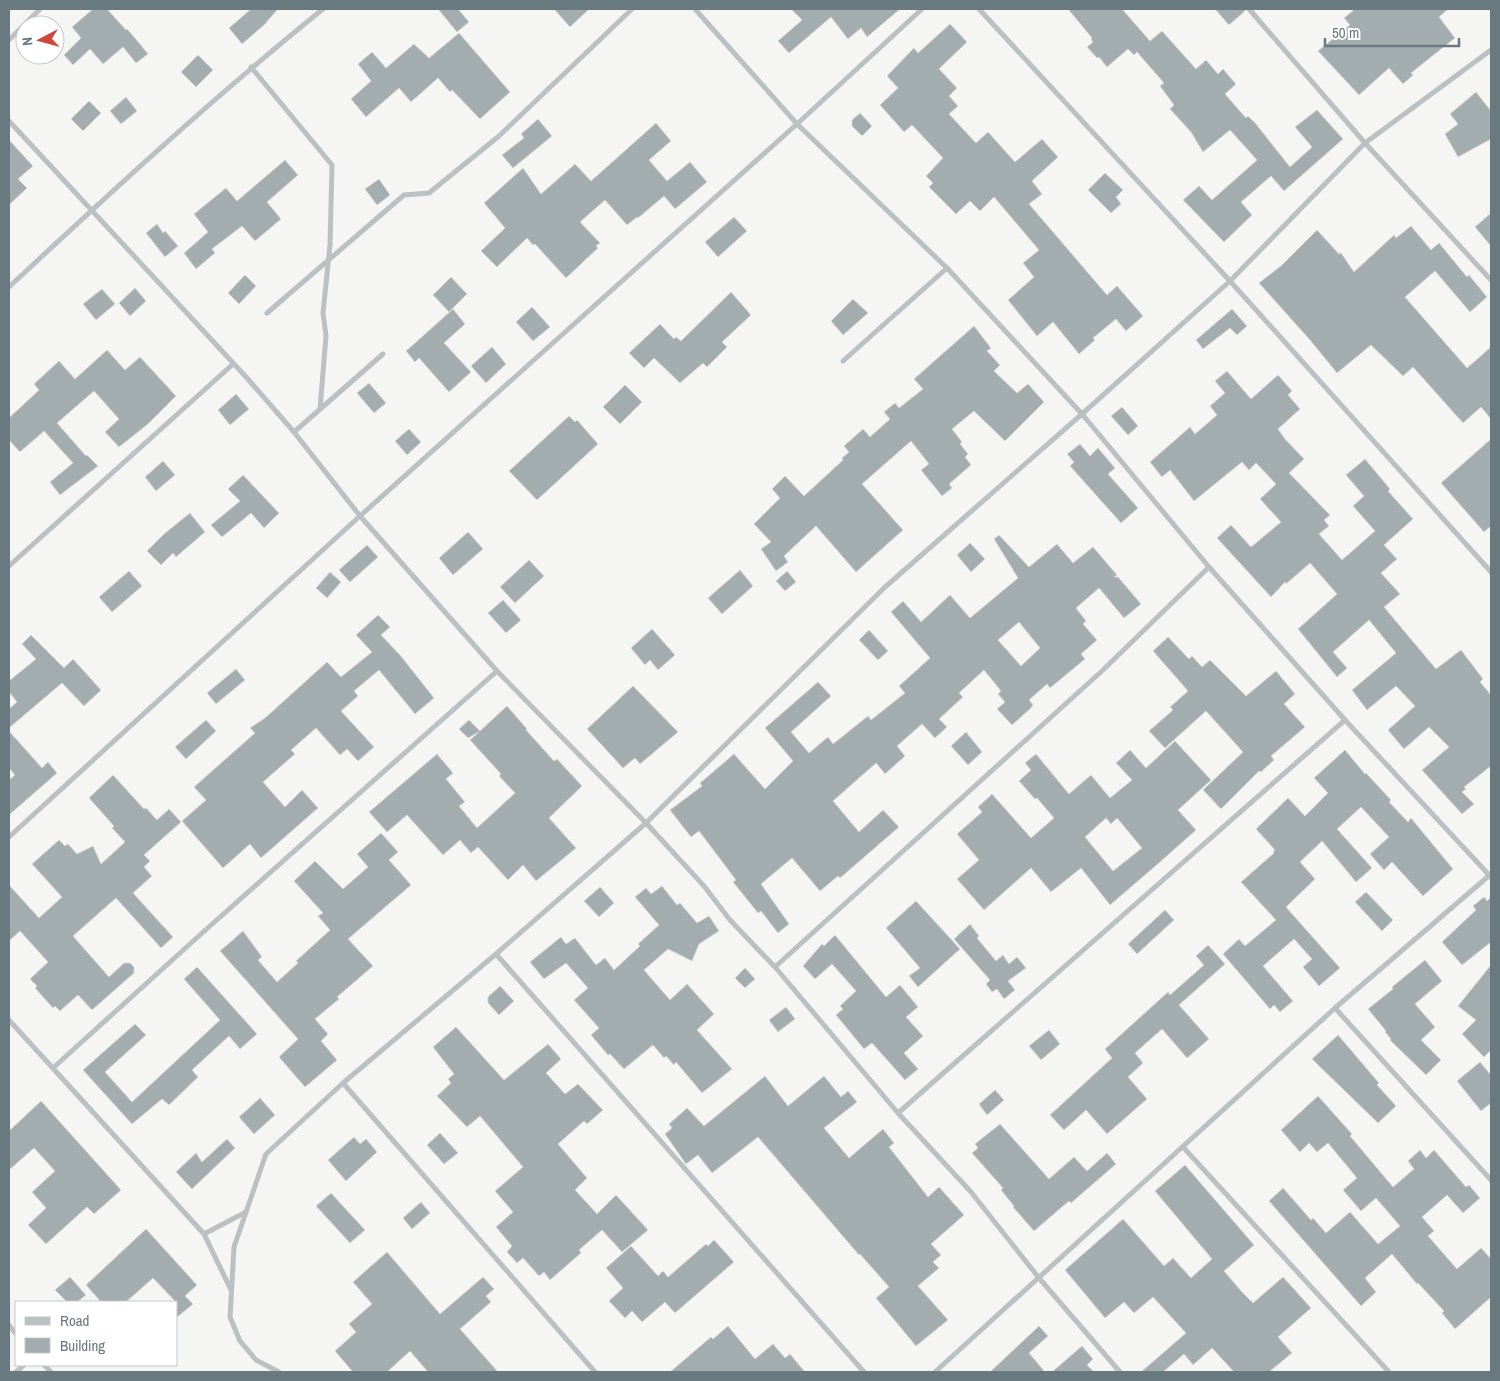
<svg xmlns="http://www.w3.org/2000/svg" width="1500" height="1381" font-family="'Archivo Narrow',sans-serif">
	<rect width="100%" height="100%" fill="#f5f5f3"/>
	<!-- building -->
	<g fill="#a3acaf" stroke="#d7d7d5" fill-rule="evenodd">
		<path d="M93,9H107L126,30L127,29L135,38L148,54L136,63L123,47L103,64L90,49L73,65L64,55L81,38L72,27Z"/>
		<path d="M251,9H278L264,25L242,44L229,28Z"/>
		<path d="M438,9H458L469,22L457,32Z"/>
		<path d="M554,9H589L570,27Z"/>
		<path d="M791,9H900L867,37L861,28L848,39L831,17L789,53L778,41L802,20Z"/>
		<path d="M1068,9H1122L1150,41L1162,31L1196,69L1206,60L1218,74L1223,69L1236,84L1225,94L1246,118L1248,116L1256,124L1290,167L1312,147L1295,127L1317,110L1343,139L1284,191L1271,176L1241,202L1252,215L1224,242L1183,200L1199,186L1212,200L1257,160L1230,130L1203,152L1191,132L1170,109L1174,105L1160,86L1164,83L1137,52L1134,55L1128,49L1107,67L1099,57L1097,58L1087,47L1093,42L1091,39L1092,38Z"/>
		<path d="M1215,9H1245V11L1229,25Z"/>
		<path d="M1355,9H1448L1439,17L1455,38L1411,73L1413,75L1403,84L1389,68L1359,95L1318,51L1350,25L1344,18Z"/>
		<path d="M950,24L967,42L939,69L957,88L949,96L958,106L949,114L976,143L988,132L1015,162L1042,139L1058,157L1032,181L1042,194L1029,204L1107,295L1117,286L1143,316L1126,331L1116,319L1093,338L1095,340L1079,354L1053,322L1037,336L1008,300L1034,277L1023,263L1039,250L994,197L980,211L970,201L956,214L929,187L933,183L926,176L943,158L912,125L904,132L880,105L898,88L887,76L914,48L918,53Z"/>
		<path d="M459,33L510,92L480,119L452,90L450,92L438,78L411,102L399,88L366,117L351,99L371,81L358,64L372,52L386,68L414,44L429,58Z"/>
		<path d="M198,55L213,70L196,87L181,72Z"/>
		<path d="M1476,92L1491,111V139L1458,157L1445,134L1458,124L1450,114Z"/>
		<path d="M126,97L137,111L121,124L110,111Z"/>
		<path d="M89,101L101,113L83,131L71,119Z"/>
		<path d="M860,113L872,126L862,136L852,126V120Z"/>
		<path d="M538,119L552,136L513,168L502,155L524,138L521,134Z"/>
		<path d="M656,123L671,141L649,160L667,181L690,162L707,182L675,209L664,196L638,218L637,217L627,225L605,200L580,222L600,243L596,246L598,248L566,278L535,244L533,245L527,238L497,267L481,251L505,228L484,203L523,168L541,194L575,164L591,181Z"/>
		<path d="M9,140L33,166L18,179L27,188L9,205Z"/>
		<path d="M285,160L298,175L267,202L281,219L255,241L242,226L212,249L215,253L196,269L184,253L208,232L194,214L226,188L237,201Z"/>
		<path d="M1105,173L1123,190L1116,197L1121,204L1111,213L1088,190Z"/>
		<path d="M379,179L390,195L377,205L365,189Z"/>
		<path d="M1491,213V246L1475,227Z"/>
		<path d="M734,217L747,231L718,257L705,242Z"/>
		<path d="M157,224L163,233L165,231L178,246L165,257L146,233Z"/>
		<path d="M1411,226L1431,250L1439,243L1467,277L1469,275L1487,297L1470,312L1435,271L1405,297L1467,368L1491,347V419L1481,407L1463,423L1413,367L1403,376L1371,345L1337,373L1310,340L1259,283L1282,265L1317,230L1339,254L1341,253L1354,272L1394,235L1396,238Z"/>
		<path d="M245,275L256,286L239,304L228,293Z"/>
		<path d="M451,277L467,294L449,312L433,295Z"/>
		<path d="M135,288L146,301L130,316L119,303Z"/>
		<path d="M102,289L115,304L96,320L83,304Z"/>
		<path d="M731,292L751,315L722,342L727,347L707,367L703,363L680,383L654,358L644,368L629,353L660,324L674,339L676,337L681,341Z"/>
		<path d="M853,299L868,313L843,335L831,321Z"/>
		<path d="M532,307L550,327L533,341L516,322Z"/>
		<path d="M453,309L465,324L444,343L471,372L449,392L419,358L415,362L406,351Z"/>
		<path d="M1232,309L1247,326L1237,335L1230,328L1203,349L1196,340Z"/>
		<path d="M974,326L991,348L987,351L1000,365L994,371L1017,393L1028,384L1044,402L1005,441L974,411L952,429L962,442L960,444L968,454L965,457L971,465L949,484L952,488L942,496L921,470L929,464L911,441L862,484L903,530L856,572L816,526L784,556L788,562L776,571L761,549L771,542L754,524L780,498L772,489L785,476L804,496L843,460L842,458L849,452L844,446L863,429L870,437L890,419L884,412L895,403L899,408L923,389L914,379Z"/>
		<path d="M492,347L506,364L486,383L471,366Z"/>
		<path d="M107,350L125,370L140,357L176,396L148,424L119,447L105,432L119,419L94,391L57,423L86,456L87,455L98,466L60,495L50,482L73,463L44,431L20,452L9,440V418L39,390L34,384L59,361L75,379Z"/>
		<path d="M1227,371L1251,399L1278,375L1292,391L1288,395L1300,409L1278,429L1285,439L1304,459L1289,473L1330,515L1324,520L1329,526L1319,534L1342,560L1375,531L1353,506L1364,496L1346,475L1365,459L1390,489L1388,491L1413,519L1384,545L1397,559L1381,573L1400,594L1384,607L1436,669L1461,650L1483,679L1480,682L1491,695V766L1464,787L1466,789L1462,792L1474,804L1462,814L1422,770L1449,747L1429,727L1404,749L1388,730L1415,706L1396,686L1367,710L1352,690L1396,653L1369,620L1333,652L1347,668L1337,677L1298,629L1337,594L1310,563L1286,584L1285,582L1271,597L1217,538L1231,525L1251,547L1281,522L1260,499L1276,484L1256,463L1249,470L1242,462L1194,501L1170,470L1162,477L1150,462L1190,427L1195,434L1217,415L1210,406L1225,393L1215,381Z"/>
		<path d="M369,383L386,403L374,413L357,393Z"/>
		<path d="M625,385L642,402L620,424L603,407Z"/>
		<path d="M236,394L249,409L230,425L218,410Z"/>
		<path d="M1122,407L1138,426L1128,435L1111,416Z"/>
		<path d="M569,416L575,422L577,420L598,444L537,500L509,471Z"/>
		<path d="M409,429L421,442L407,455L395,441Z"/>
		<path d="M1491,439V526L1484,532L1441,483Z"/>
		<path d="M1080,444L1090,456L1098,448L1115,468L1108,474L1138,508L1121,523L1070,466L1074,462L1067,454Z"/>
		<path d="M163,461L175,475L156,491L145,477Z"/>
		<path d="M243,475L279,513L264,528L251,513L222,537L211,525L240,501L228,489Z"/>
		<path d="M190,513L205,532L176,557L173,553L161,565L147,551L164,534Z"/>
		<path d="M468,532L483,549L453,575L439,558Z"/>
		<path d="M999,535L1029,567L1057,544L1073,563L1093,547L1117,575L1114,577H1118L1141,604L1124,618L1099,588L1076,608L1086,621L1083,624L1097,640L1081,654L1085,659L1073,669L1050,688L1047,684L1029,700L1033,705L1031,708L1012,725L997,709L1005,702L998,694L1001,691L984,670L959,693L963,697L939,719L947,727L935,738L922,724L897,746L905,756L885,774L876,763L833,801L859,832L883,810L899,827L840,878L838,876L820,891L792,858L761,884L789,924L778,933L761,911L758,913L733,882L736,880L699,831L691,837L670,810L702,786L700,783L734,754L765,789L793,761L765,728L818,682L831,696L791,732L809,753L828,737L833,744L868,716L871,720L905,693L899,686L930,658L891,612L903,601L921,622L950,595L970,618L1018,578L994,539ZM1019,622L1040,648L1021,666L998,640Z"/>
		<path d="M970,543L985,559L971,572L957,555Z"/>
		<path d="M367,545L378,557L350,582L339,570Z"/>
		<path d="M529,560L544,576L515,603L500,587Z"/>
		<path d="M740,570L753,586L722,614L708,598Z"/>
		<path d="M129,571L142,586L112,612L99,597Z"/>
		<path d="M787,571L796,582L785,591L776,581Z"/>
		<path d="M330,572L341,582L327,598L316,588Z"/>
		<path d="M503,600L521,620L506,633L488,613Z"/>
		<path d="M378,615L390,627L381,635L400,655L434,698L415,714L379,670L354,691L358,696L341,711L374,747L358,761L347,749L340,755L316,728L291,750L295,754L263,782L285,807L302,790L318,808L261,858L250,844L223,868L182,821L206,800L194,787L255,733L250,728L265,718L327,662L341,677L372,652L356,635Z"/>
		<path d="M652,629L675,655L658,670L650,660L645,665L631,648Z"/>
		<path d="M869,630L888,651L878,660L859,640Z"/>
		<path d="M31,635L64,668L73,659L101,690L84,706L62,683L9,728V709L17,702L9,692V681L36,659L22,644Z"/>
		<path d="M1168,637L1189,659L1192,656L1202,667L1210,660L1246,696L1276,671L1295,694L1284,704L1305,727L1271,756L1274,760L1261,772L1259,771L1221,809L1203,790L1243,752L1206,711L1165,748L1149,731L1173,710L1170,707L1188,691L1153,651Z"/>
		<path d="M236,669L245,680L216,704L207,693Z"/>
		<path d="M633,686L678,732L640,764L635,758L623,768L587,729Z"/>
		<path d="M507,706L527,729L526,730L554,761L557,759L582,786L549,818L576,848L536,881L523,865L508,880L478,847L471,853L460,840L443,855L407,815L387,832L369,812L437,754L453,773L446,779L465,802L459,806L477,828L515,793L499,776L501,774L470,740L479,732L468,738L459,729L469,720L480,731Z"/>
		<path d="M206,720L216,731L186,759L175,747Z"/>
		<path d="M9,731L42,768L48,762L57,773L9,815V780L15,775L9,768Z"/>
		<path d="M966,732L982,752L968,765L951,746Z"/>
		<path d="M1175,741L1211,780L1178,810L1196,830L1160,862L1110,905L1081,868L1051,892L1031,868L984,910L957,879L979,860L957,834L982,812L978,807L992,794L1031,838L1054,818L1037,798L1035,799L1019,781L1031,770L1025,763L1036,754L1069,794L1091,775L1110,798L1132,780L1116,763L1130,750L1146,768ZM1106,818L1111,824L1117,818L1142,848L1113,871L1085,837Z"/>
		<path d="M1345,750L1365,774L1366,773L1391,800L1389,802L1408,822L1411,818L1453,869L1423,896L1392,862L1384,870L1370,854L1389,837L1361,807L1337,829L1372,868L1356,882L1322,841L1300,862L1315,879L1286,907L1340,968L1319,986L1303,967L1312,959L1294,939L1263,966L1293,1001L1280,1012L1274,1005L1270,1009L1223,954L1239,939L1245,946L1276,920L1241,882L1274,853L1273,852L1275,850L1256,829L1288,798L1305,816L1328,793L1314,778Z"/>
		<path d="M113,775L144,809L146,808L157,820L169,809L181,822L144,855L150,861L144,867L152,876L133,893L173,937L161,948L116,898L73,936L109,977L124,963H130L134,967V973L92,1010L78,995L60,1011L55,1006L53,1008L35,988L37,986L30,979L48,962L20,931L9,941V885L39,918L62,897L32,864L59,840L65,846L68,844L77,854L93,846L101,864L125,842L112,828L114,826L89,798Z"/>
		<path d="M381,833L398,852L389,860L411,885L348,939L373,966L337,997L339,999L315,1019L328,1034L321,1041L337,1060L305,1087L279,1057L298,1039L220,951L243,931L262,957L258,960L277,982L298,963L296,961L330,930L318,916L323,913L294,881L315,861L343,889L368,867L357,854Z"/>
		<path d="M662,886L677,905L680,903L697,923L709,916L719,931L699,944L692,961L668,949L644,970L670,1000L687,984L714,1014L697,1030L732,1069L702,1093L676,1062L674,1065L666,1056L664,1058L653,1045L624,1069L610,1054L608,1055L591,1035L599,1028L574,1000L588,988L566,963L544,979L530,962L561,937L566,944L575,938L596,965L605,958L614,970L640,946L638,944L659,925L635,897L646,888L651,894Z"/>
		<path d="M600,887L614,903L599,917L584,901Z"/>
		<path d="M1366,892L1393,920L1382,931L1355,902Z"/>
		<path d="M1484,897L1487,901L1491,897V942L1462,965L1442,942L1476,910L1473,906Z"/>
		<path d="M916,901L960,949L918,987L909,976L920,968L886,928Z"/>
		<path d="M1165,910L1174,920L1137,954L1128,944Z"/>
		<path d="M970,924L979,936L977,938L996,961L1003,955L1009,964L1017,957L1026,968L1008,981L1015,990L1004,999L997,989L992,992L986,984L990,980L954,939Z"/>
		<path d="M835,935L886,997L900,985L918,1007L906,1017L923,1036L904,1053L918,1069L905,1080L872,1043L864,1049L836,1015L843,1009L840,1006L856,991L832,964L815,979L803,966L822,944L824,946Z"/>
		<path d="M1208,945L1225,964L1179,1005L1209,1039L1187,1058L1162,1029L1135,1053L1143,1063L1128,1077L1147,1099L1107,1134L1086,1110L1064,1130L1050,1115L1112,1058L1105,1049L1168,992L1170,995L1204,965L1196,956Z"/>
		<path d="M1425,960L1442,981L1415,1004L1435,1027L1421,1040L1441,1060L1426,1075L1390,1040L1391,1039L1385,1032L1386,1031L1368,1009L1393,989L1392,987Z"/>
		<path d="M1491,965V1050L1484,1057L1462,1034L1476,1020L1458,1006Z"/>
		<path d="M197,967L257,1034L240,1049L229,1036L192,1070L198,1077L169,1105L162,1099L132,1124L83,1070L135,1024L146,1035L105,1072L132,1102L220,1020L184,979Z"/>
		<path d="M745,968L755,979L745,988L735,978Z"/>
		<path d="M500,986L514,1001L499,1015L488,1003V997Z"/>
		<path d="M786,1007L795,1019L778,1032L769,1020Z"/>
		<path d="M456,1027L504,1080L548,1044L561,1059L546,1073L565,1094L578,1084L603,1110L587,1124L584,1121L558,1144L587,1178L575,1190L597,1214L616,1195L648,1230L622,1252L602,1230L579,1250L581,1253L550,1280L544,1272L539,1276L523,1258L517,1263L507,1252L512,1246L496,1227L513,1212L495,1191L523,1167L480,1116L467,1127L437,1096L451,1083L448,1079L454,1074L433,1047Z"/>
		<path d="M1049,1030L1060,1044L1041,1060L1029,1046Z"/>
		<path d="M1338,1035L1379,1083L1377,1085L1396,1106L1378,1123L1312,1059Z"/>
		<path d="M1480,1062L1491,1075V1103L1481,1111L1457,1081Z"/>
		<path d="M765,1076L788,1106L824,1076L841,1097L848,1091L857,1102L824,1128L849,1158L883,1129L894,1143L889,1147L928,1197L939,1187L964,1215L931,1244L941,1255L933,1262L939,1268L918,1286L948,1320L916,1346L876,1298L889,1287L860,1254L859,1255L758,1137L712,1173L698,1155L686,1164L665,1134L672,1128L669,1124L687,1108L704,1126Z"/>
		<path d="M995,1090L1004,1100L987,1115L979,1104Z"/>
		<path d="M1318,1096L1352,1134L1350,1136L1393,1187L1414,1169L1408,1161L1420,1150L1426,1158L1434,1150L1466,1187L1469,1185L1480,1198L1463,1213L1447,1195L1422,1217L1434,1231L1428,1236L1457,1269L1481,1248L1491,1259V1297L1455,1329L1442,1313L1444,1311L1418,1283L1417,1284L1392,1254L1365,1278L1376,1292L1361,1306L1269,1201L1283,1188L1311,1220L1313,1218L1326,1233L1350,1212L1378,1244L1400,1226L1376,1198L1361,1211L1343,1190L1357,1178L1328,1143L1317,1152L1309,1143L1300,1152L1281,1130Z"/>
		<path d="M260,1098L275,1115L254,1134L239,1117Z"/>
		<path d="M41,1101L121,1190L94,1214L87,1207L46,1244L28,1225L46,1208L32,1192L55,1171L34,1148L9,1170V1131Z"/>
		<path d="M1000,1124L1049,1179L1074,1157L1087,1171L1107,1153L1116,1164L1071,1203L1069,1201L1034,1231L1013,1207L1014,1206L1001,1190L1003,1188L972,1153L978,1148L975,1144Z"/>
		<path d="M440,1133L458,1153L444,1164L427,1145Z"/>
		<path d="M354,1137L360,1144L366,1139L377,1152L346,1181L328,1160Z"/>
		<path d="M227,1139L235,1148L192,1189L176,1172L196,1153L202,1162Z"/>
		<path d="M1185,1165L1254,1245L1224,1271L1242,1292L1253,1303L1283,1277L1311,1308L1278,1337L1292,1353L1269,1372H1234L1212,1348L1193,1365L1184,1354L1163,1372H1141L1186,1333L1153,1297L1134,1313L1124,1302L1105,1318L1065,1270L1123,1219L1164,1266L1173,1258L1191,1278L1212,1259L1155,1191Z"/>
		<path d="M331,1193L365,1230L350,1243L316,1206Z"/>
		<path d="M421,1202L430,1213L412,1229L403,1218Z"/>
		<path d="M146,1229L197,1285L185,1296L193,1304L176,1318V1302L153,1278L126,1302H101L86,1285Z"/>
		<path d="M714,1240L734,1262L675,1313L665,1302L642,1322L632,1311L625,1318L609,1301L623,1288L606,1268L631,1246L658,1276L663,1271L668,1277L706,1244L708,1246Z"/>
		<path d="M387,1252L440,1314L483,1277L494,1289L486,1296L491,1302L460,1329L498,1372H428L410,1351L387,1372H353L335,1351L356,1332L349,1324L372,1304L353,1282Z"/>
		<path d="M70,1277L86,1295L77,1302H67L55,1290Z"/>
		<path d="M728,1326L755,1359L773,1344L785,1358L790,1354L805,1372H670L711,1337L713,1339Z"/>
		<path d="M1039,1326L1048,1336L1029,1353L1045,1372H990Z"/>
		<path d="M1082,1346L1093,1359L1087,1365L1094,1372H1052Z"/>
	</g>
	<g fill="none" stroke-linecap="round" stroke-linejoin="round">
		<!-- minor -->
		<g stroke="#bbc0c2" stroke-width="5">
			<path d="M695,9L797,124L947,268L1082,414L1209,567L1345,720L1491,877"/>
			<path d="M979,9L1230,281L1491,572"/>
			<path d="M1249,9L1365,143L1491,280"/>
			<path d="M9,40L40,9"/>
			<path d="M251,67L332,165L330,245L323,313L326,336L320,409"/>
			<path d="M9,121L247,378L294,432L360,516L497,671L646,823L704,886L730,920L775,967L898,1113L971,1192L1039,1278L1120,1372"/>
			<path d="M9,287C111,192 214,97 323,9"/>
			<path d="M267,313L404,195L429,193L499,136L632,9"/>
			<path d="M843,361L947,268"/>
			<path d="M294,432L383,354"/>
			<path d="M9,566L233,364"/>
			<path d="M9,837L360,516L797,124L922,9"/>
			<path d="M496,954L864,1372"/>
			<path d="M775,967L1103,670L1209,567"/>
			<path d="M1335,1008L1491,1180"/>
			<path d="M9,1020L204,1234L246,1212"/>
			<path d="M53,1068L201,934L497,671"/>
			<path d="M343,1083L595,1372"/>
			<path d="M898,1113L1345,720"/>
			<path d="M1183,1147L1389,1372"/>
			<path d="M204,1234L231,1290"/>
			<path d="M9,1325L16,1334"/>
			<path d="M44,1365L51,1372"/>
			<path d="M16,1372L24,1365"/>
			<path d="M279,1372L256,1360L240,1341L230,1317L234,1247L266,1154L343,1083L496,954L646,823L884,588L1082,414L1230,281L1365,143L1491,50"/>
			<path d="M935,1372L1335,1008L1491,874"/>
		</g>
	</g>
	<!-- border -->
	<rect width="1500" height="1381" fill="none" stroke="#687980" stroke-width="20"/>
	<!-- legend -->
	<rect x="15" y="1301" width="162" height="65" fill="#ffffff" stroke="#c3c9cc"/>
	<rect x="25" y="1317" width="25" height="8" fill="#bbc0c2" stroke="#c3c9cc"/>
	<text x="60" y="1326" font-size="15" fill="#687980">Road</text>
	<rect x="25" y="1338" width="25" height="15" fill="#a3acaf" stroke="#c3c9cc"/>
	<text x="60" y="1351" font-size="15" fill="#687980">Building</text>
	<!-- north arrow -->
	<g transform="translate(40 40) rotate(264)"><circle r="24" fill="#ffffff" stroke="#c3c9cc"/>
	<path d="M0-4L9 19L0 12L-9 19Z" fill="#cd473b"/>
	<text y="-8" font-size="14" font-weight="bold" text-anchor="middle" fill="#687980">N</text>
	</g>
	<!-- scale -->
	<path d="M1325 38v8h134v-8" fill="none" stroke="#687980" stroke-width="2.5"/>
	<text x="1332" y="38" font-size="15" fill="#687980" stroke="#ffffff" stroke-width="4" paint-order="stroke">50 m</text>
</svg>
